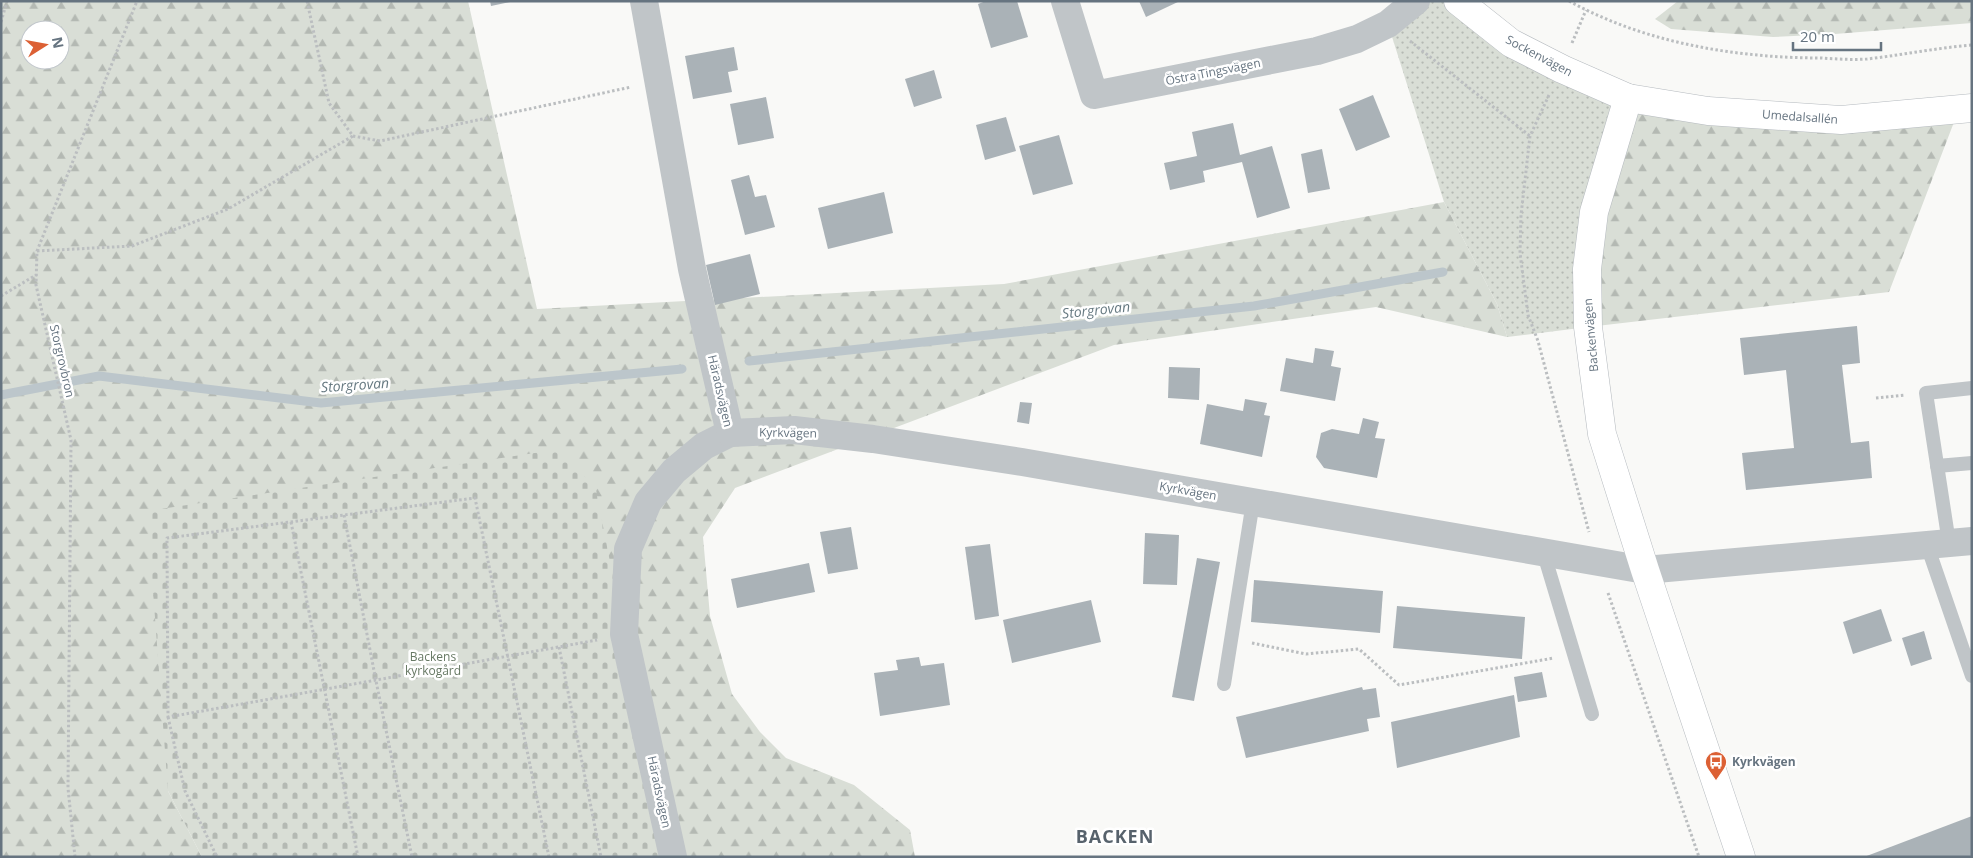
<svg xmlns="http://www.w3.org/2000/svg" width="1973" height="858" font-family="'Open Sans',sans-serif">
	<defs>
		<pattern id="grass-dots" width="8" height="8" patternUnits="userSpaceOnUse" patternTransform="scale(1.25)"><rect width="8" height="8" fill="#d9ded6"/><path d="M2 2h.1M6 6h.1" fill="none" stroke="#b4b9b3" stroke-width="1.8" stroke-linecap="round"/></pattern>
		<pattern id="forest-firs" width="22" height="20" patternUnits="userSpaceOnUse" patternTransform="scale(1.25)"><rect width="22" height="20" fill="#d9ded6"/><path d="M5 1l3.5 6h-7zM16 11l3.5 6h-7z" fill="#b4b9b3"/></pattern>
		<pattern id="cemetery-stones" width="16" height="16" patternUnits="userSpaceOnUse" patternTransform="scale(1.25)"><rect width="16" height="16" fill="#d9ded6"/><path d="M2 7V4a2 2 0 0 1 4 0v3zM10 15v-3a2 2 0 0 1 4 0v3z" fill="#b4b9b3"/></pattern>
	</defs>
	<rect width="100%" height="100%" fill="#f9f9f7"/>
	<!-- grass -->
	<path fill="url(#grass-dots)" d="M1416,1H1458L1628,98L1588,327L1507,337L1497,304L1444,202L1388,24Z"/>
	<!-- forest -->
	<g fill="url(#forest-firs)" fill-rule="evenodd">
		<path d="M1,1H468L537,309L1004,284L1444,202L1497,304L1507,337L1376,307L1114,345L735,488L703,537L710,616L732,694L760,732L786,758L854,785L910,830L915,857H673L168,791L202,857H1ZM30,30H60V60H30Z"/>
		<path d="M1678,1H1972V23L1835,34L1773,37L1671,29L1655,19Z"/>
		<path d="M1628,98L1708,111L1959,109L1889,292L1588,327L1587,269Z"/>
	</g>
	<!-- cemetery -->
	<path fill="url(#cemetery-stones)" d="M561,449L596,490L624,634L673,857H202L168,791L147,511Z"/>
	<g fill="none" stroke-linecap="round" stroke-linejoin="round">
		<!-- stream -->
		<g stroke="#bcc6cb" stroke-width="9">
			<path d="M749,361L1254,306L1443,272"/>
			<path d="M1,395L99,376L321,403L682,369"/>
		</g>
	</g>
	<!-- building -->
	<g fill="#aab2b7">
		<path d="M490,1H510V2L491,6Z"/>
		<path d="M986,1H1017L1028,37L991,48L978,4Z"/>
		<path d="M1139,1H1180L1146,17Z"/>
		<path d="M734,47L738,70L728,72L732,92L693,99L685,56Z"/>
		<path d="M934,70L942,98L914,107L905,79Z"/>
		<path d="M1373,95L1390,137L1356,151L1339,109Z"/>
		<path d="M766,97L774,138L738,145L730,104Z"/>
		<path d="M1006,117L1016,151L985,160L976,125Z"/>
		<path d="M1233,123L1240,155L1272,146L1290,208L1257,218L1242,162L1203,171L1205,182L1170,190L1164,163L1197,156L1192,132Z"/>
		<path d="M1059,135L1073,184L1033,195L1019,146Z"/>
		<path d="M1322,149L1330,189L1308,193L1301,154Z"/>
		<path d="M749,175L755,197L766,195L775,227L745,235L731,180Z"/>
		<path d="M884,192L893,233L828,249L818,208Z"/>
		<path d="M750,254L760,294L715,305L706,265Z"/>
		<path d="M1857,326L1860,363L1842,365L1851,443L1869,441L1872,478L1746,490L1742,453L1794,448L1786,370L1744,375L1740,338Z"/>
		<path d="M1315,348L1334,351L1331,366L1341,368L1335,401L1280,391L1286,358L1313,363Z"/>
		<path d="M1169,367L1200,368L1199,400L1168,398Z"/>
		<path d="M1245,399L1267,403L1264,415L1270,416L1262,457L1200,444L1207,404L1243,411Z"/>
		<path d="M1020,402L1032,403L1029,424L1017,422Z"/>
		<path d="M1363,418L1379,422L1375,438L1385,439L1377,478L1324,468L1316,457L1321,433L1332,429L1359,434Z"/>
		<path d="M851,527L858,569L828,574L820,532Z"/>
		<path d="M1145,533L1179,535L1177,585L1143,584Z"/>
		<path d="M990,544L999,616L975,620L965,547Z"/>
		<path d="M1197,558L1220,562L1194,701L1172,697Z"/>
		<path d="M809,563L815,592L737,608L731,579Z"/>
		<path d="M1254,580L1383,591L1380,633L1251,622Z"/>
		<path d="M1091,600L1101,642L1012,663L1003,620Z"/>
		<path d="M1397,606L1525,617L1522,659L1393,648Z"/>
		<path d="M1881,609L1892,641L1853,654L1843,622Z"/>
		<path d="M1924,631L1932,659L1911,666L1902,638Z"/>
		<path d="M919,657L921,666L944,663L950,705L880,716L874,673L898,670L896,660Z"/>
		<path d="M1542,672L1547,697L1518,702L1514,677Z"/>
		<path d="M1362,687L1363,690L1376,688L1380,717L1367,719L1369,731L1246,758L1236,717Z"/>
		<path d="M1514,695L1520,737L1397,768L1391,722Z"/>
		<path d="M1972,816V857H1864Z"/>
	</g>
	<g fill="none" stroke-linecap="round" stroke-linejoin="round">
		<!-- secondary casing -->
		<g stroke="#b5babf" stroke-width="29">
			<g id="secondary">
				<path d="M1458,1L1511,43L1562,69L1628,98L1708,111L1841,120L1972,108"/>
				<path d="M1628,98L1594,212L1587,269L1588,327L1602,434L1645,570L1741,857"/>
			</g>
		</g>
		<!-- path -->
		<g stroke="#bbbec0" stroke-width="3" stroke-dasharray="2.5 2.5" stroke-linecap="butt">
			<path d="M307,1L329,103L353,136L380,141L631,87"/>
			<path d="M1569,1C1645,43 1736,58 1821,58C1836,59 1852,60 1867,59C1902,55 1936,48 1972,45"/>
			<path d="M1,22L7,1"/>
			<path d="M1410,41L1530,136"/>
			<path d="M1572,43L1586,10"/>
			<path d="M1549,95L1530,136L1521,215L1520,253L1528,315L1538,341L1589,532"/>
			<path d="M37,251L132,246L228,209L353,136"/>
			<path d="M1,296L36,275"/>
			<path d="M1876,398L1905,395"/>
			<path d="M344,515L376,681L412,857"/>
			<path d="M291,522L358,857"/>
			<path d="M1608,593L1699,857"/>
			<path d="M1252,643L1306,654L1359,649L1399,685L1554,658"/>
			<path d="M559,647L601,857"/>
			<path d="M168,717L185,791L217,857"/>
			<path d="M75,857L68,788L71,440L36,285L37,251L137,1"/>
			<path d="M549,857L475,498L167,538L168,717C311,692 454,666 597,640"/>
		</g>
		<!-- lane -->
		<g stroke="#c0c5c8" stroke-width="14">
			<path d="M1937,466L1972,463"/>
			<path d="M1949,543L1926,393L1972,388"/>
			<path d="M1927,545L1972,676"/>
			<path d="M1543,551L1592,714"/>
			<path d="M1224,684L1253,502"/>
		</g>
		<!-- street -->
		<g stroke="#c0c5c8" stroke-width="28">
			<path d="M644,1L692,269L730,433L704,446L674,471L648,502L628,549L624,634L673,857"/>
			<path d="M1065,1L1094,95L1317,51L1357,39L1388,24L1416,1"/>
			<path d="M730,433L794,430L873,439L1022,462L1645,570L1972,541"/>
		</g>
		<!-- secondary -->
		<use href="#secondary" stroke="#fff" stroke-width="28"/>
	</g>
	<!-- icons -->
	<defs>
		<g id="bus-pin" transform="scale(1.125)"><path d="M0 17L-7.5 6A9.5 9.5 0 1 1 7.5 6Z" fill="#dc6034" stroke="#fff"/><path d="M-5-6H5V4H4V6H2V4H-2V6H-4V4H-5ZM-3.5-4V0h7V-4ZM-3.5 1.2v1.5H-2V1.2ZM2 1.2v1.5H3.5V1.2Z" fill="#fff"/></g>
	</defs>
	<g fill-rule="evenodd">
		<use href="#bus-pin" x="1716" y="762"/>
	</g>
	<g text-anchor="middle" stroke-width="5" stroke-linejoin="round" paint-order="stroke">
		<!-- street labels -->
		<g font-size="12" fill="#667480" stroke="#fff">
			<text transform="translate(1539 56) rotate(28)" y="4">Sockenvägen</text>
			<text transform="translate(1213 72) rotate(-11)" y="4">Östra Tingsvägen</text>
			<text transform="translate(1800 117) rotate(4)" y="4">Umedalsallén</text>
			<text transform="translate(1591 335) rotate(-95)" y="4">Backenvägen</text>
			<text transform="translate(62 361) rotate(77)" y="4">Storgrovbron</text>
			<text transform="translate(720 391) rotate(77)" y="4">Häradsvägen</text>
			<text transform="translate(788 433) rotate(1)" y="4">Kyrkvägen</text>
			<text transform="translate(1188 491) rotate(10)" y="4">Kyrkvägen</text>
			<text transform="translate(659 792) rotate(78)" y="4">Häradsvägen</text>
		</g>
		<!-- park labels -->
		<g font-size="12" fill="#677964" stroke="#fff">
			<text x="433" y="661">Backens<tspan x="433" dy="14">kyrkogård</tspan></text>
		</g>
		<!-- poi labels -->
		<g font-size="12" font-weight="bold" fill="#667480" stroke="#fff" text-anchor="start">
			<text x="1732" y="766">Kyrkvägen</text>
		</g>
		<!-- water labels -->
		<g font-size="14" font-style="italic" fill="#667981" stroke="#fff">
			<text transform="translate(1096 310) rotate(-6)" y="5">Storgrovan</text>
			<text transform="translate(355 385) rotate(-4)" y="5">Storgrovan</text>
		</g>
		<!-- district labels -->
		<g font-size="18" font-weight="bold" letter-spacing="1" fill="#57626c" stroke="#fff">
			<text x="1115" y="843">BACKEN</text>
		</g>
	</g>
	<!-- border -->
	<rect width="1973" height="858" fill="none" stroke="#667480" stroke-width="5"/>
	<!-- north arrow -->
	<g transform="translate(45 45) rotate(79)"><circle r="24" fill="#ffffff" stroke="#c2c7cc"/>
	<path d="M0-4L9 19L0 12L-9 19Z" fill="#dc6034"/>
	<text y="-8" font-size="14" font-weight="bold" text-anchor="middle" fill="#667480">N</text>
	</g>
	<!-- scale -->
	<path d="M1793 42v8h88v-8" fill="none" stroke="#667480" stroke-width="2.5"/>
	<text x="1800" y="42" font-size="15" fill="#667480" stroke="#ffffff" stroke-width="4" paint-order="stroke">20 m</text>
</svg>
